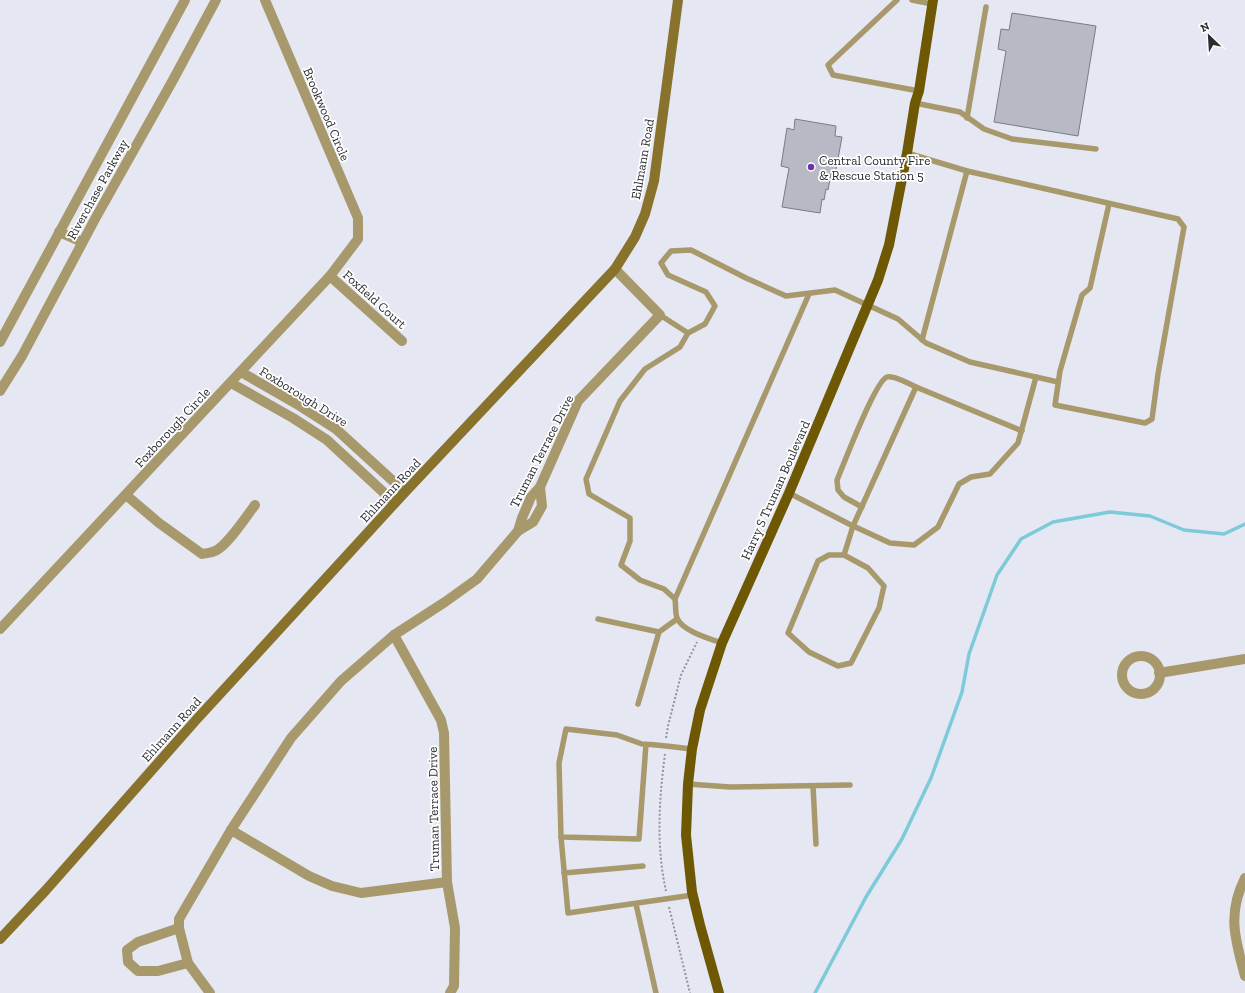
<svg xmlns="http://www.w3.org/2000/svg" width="1245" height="993" font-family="'Zilla Slab',serif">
	<rect width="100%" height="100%" fill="#e5e7f2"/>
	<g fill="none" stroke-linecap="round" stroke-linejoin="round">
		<!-- stream -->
		<path stroke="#7dcad8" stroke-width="3.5" d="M815,993L866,897L902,839L931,778L962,692L969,654L997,575L1021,539L1053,522L1110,512L1150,516L1184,530L1224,534L1245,524"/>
	</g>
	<!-- building -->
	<g fill="#b7b9c4" stroke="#7a7b85">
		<path d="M1012,13L1096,26L1078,136L994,122L1006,51L998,49L1001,29L1009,30Z"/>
		<path d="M795,119L836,126L835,136L842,137L835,175L831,174L828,190L826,189L824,200L822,199L820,213L782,207L789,168L781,166L787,128L794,130Z"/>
	</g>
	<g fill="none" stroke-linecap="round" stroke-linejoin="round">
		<!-- path -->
		<g stroke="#92939b" stroke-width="2" stroke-dasharray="2 2" stroke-linecap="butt">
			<path d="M666,738L668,726L681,675L697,642"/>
			<path d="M665,754C659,800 656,846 666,891"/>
			<path d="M669,907L690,993"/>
		</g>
		<!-- lane -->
		<g stroke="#a8996d" stroke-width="5.5">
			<path d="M897,0L828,65L833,75L919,91"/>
			<path d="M912,0L932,4"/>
			<path d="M915,103L960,112L984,129L1012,139L1096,149"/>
			<path d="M967,118L986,7"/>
			<path d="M907,153L967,171L1178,219L1184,227L1158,374L1152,419L1145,423L1055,405L1060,371L1082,295L1090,288L1109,204"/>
			<path d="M660,315L688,333"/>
			<path d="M922,340L967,171"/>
			<path d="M789,493L849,524L890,543L914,545L938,527L959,484L971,477L990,474L1018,443L1036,377"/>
			<path d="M862,507L844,497L838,490L837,480C844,464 875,381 887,377C893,375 910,384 916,387"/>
			<path d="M844,555L868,568L884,586L879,608L851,663L838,666L809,652L788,633L818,561L829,555H844L853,526L916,387L1022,431"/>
			<path d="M675,599L809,294"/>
			<path d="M598,619L659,632"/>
			<path d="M722,643C710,639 682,631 677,618C675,613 676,605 675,599L664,589L640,580L621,565L630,541V518L589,494L586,479L620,401L645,369L680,347L688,333L705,324L715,306L706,292L668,275L661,263L671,251L691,250L746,278L786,296L835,290L898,319L926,343L970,362L1058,382"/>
			<path d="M638,704L659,632L677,619"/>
			<path d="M646,744L639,839L561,837L559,763L566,729L617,735L642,744C659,745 675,747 692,749"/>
			<path d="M688,784L730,787L850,785"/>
			<path d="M813,786L816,844"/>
			<path d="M561,837L568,913L693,895"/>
			<path d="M564,873L643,866"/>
			<path d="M636,904L656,993"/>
		</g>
		<!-- street -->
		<g stroke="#a8996d" stroke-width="10">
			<path d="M59,232L82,242"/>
			<path d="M330,276L402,341"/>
			<path d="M0,342L185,0"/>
			<path d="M241,372L300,406L336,429L405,492"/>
			<path d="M231,383L293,418L327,440L395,503"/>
			<path d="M0,391L22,356L95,219L173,80L216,0"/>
			<path d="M126,495L159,523L202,554C207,553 212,553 217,550C229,543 246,517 255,505"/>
			<path d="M518,531L533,522L542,506L540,487"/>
			<path d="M0,629L330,276L358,239V218L265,0"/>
			<path d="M394,635L445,602L477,579L518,531L522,518L531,497L540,487L578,401L660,315L615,269"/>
			<circle cx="1141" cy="675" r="19"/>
			<path d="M1159,673L1245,659"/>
			<path d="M231,830L309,876L332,886L361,893L447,882"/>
			<path d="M1245,878C1227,914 1235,939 1245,976"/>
			<path d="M179,928L138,942L127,950L128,962L138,971H158L188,963"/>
			<path d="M210,993L188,963L179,928V919L231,830L291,738L341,681L394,635L441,720L444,733L447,882L455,928L454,986L450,993"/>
		</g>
		<!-- secondary -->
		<path stroke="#89722b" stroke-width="10" d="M0,939L46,890L196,720L405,492L615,269L635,237L645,214L654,181L678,0"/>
		<!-- primary -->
		<path stroke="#6e5804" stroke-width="10" d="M719,993L700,925L692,892L686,835L688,784L692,749L700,710L722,643L789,493L878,280L889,245L907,153L915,103L919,91L933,0"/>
	</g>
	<!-- markers -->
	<circle fill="#6d33a9" stroke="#fff" stroke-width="1.5" cx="811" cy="167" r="4"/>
	<g text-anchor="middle" stroke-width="3.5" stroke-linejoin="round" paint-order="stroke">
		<!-- street labels -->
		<g font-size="13" fill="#2b2c30" stroke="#fff">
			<text transform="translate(327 114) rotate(67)" y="5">Brookwood Circle</text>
			<text transform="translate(642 159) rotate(-80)" y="5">Ehlmann Road</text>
			<text transform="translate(97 189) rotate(-61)" y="5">Riverchase Parkway</text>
			<text transform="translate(375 299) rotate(42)" y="5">Foxfield Court</text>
			<text transform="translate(304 396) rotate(32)" y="5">Foxborough Drive</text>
			<text transform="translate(172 427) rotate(-47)" y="5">Foxborough Circle</text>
			<text transform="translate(541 451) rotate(-63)" y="5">Truman Terrace Drive</text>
			<text transform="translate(390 490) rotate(-47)" y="5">Ehlmann Road</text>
			<text transform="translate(775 490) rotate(-66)" y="5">Harry S Truman Boulevard</text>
			<text transform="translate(171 729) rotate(-48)" y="5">Ehlmann Road</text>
			<text transform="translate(433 809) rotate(-91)" y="5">Truman Terrace Drive</text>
		</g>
		<!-- poi labels -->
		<g font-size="13" fill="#2b2c30" stroke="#fff" text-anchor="start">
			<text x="819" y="165">Central County Fire<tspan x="819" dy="15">&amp; Rescue Station 5</tspan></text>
		</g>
	</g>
	<!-- north arrow -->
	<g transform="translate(1209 36) rotate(335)" stroke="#ffffff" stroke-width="3" paint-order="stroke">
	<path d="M0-3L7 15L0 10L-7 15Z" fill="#2b2c30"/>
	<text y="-6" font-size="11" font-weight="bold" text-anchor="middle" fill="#2b2c30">N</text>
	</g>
</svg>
